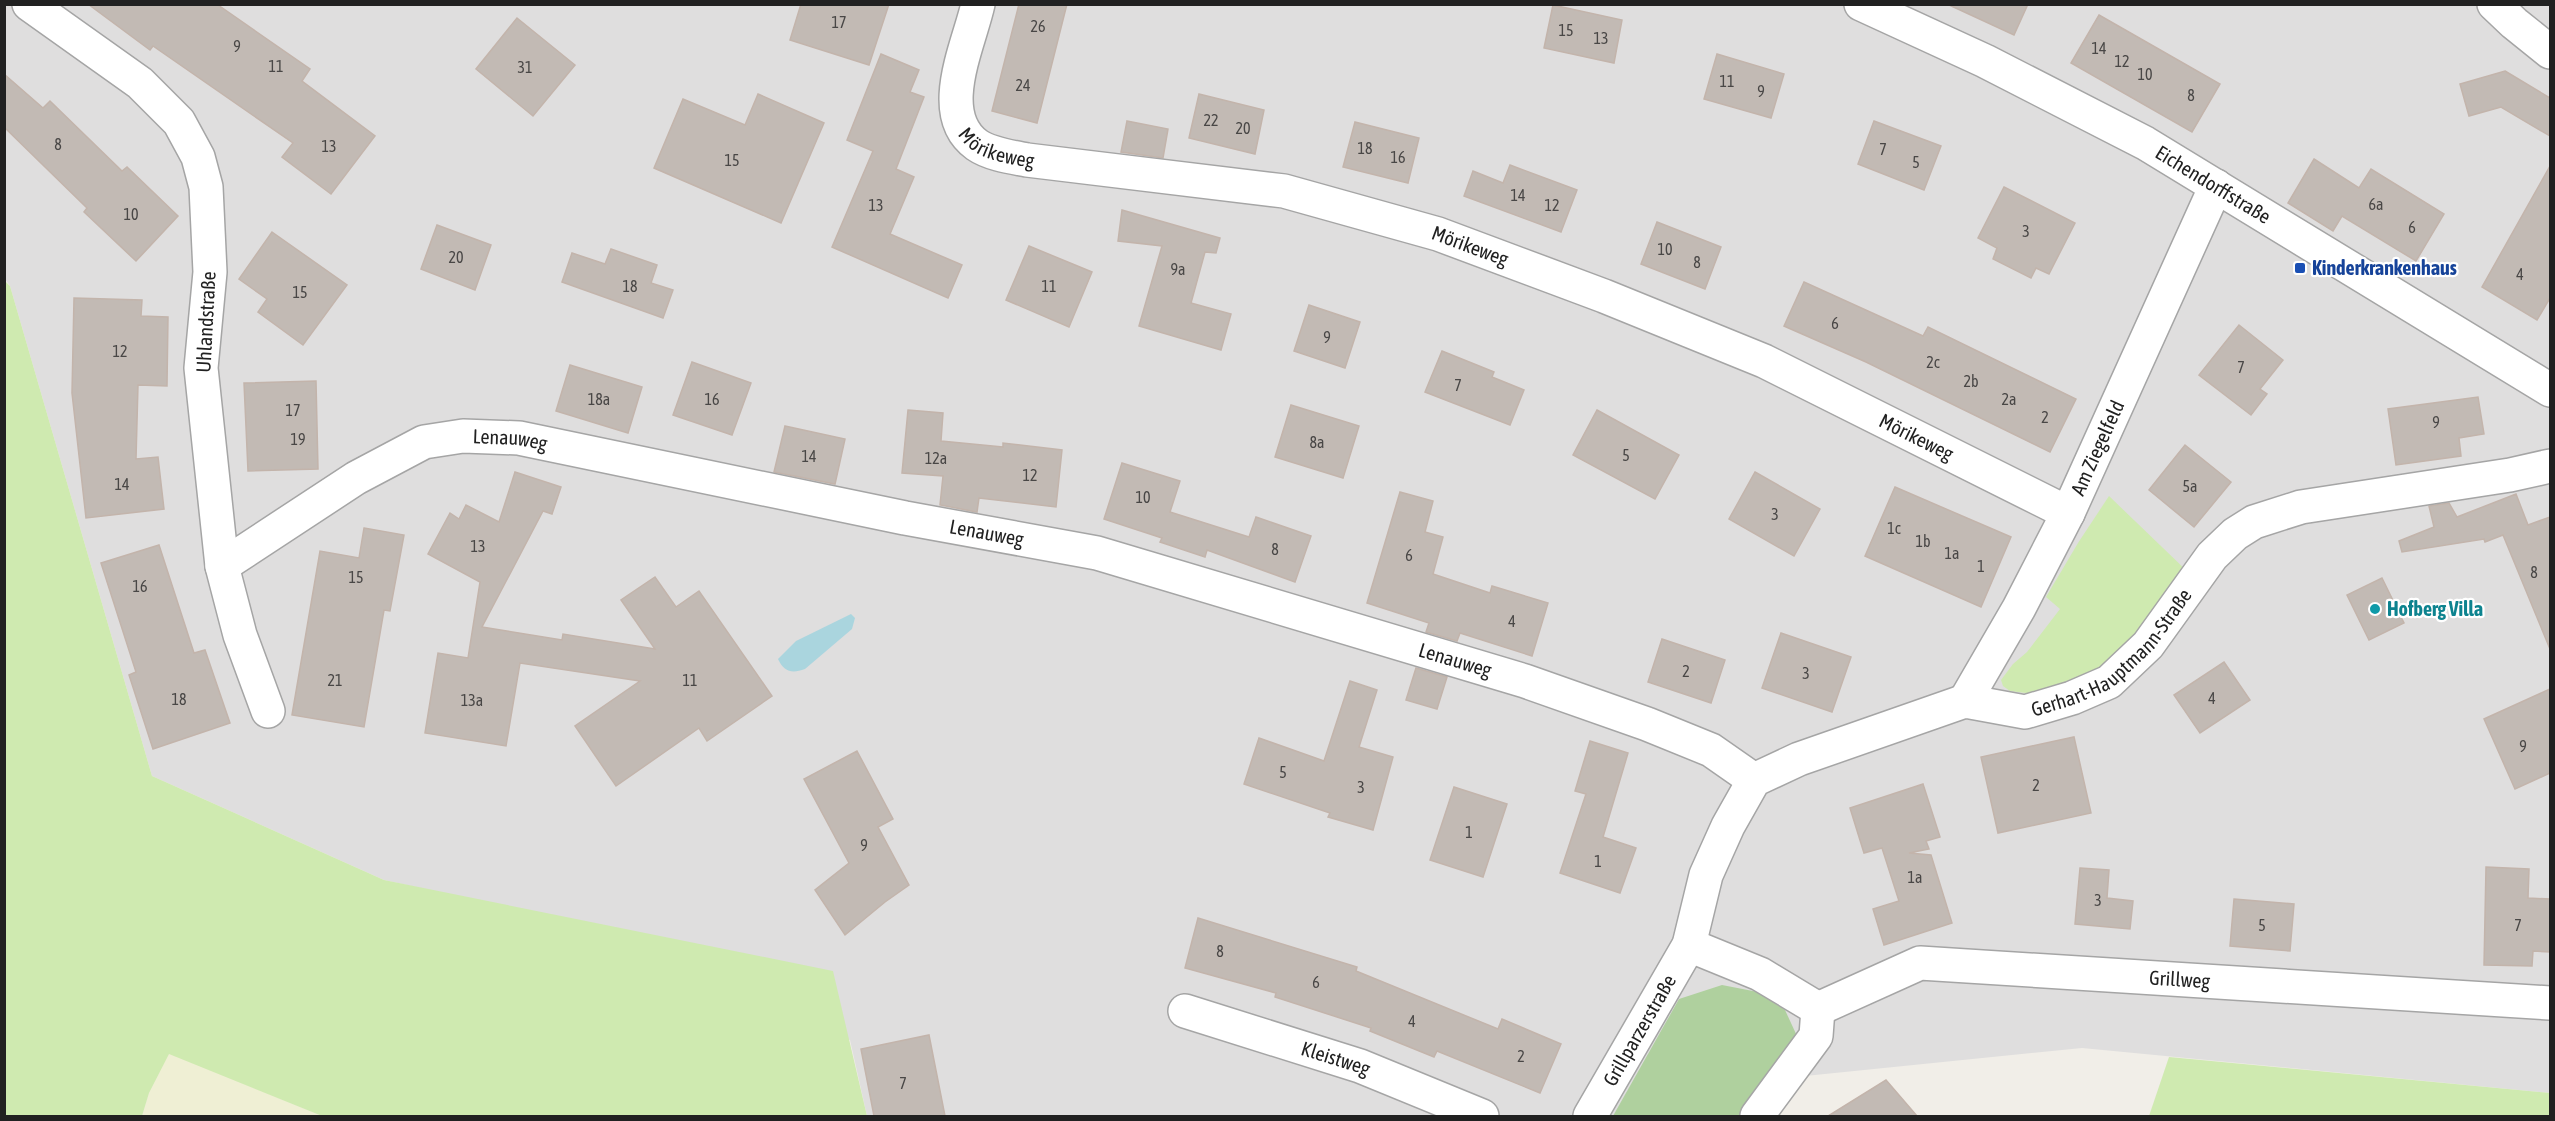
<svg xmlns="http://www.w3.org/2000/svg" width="2555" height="1121" font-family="'Asap Condensed',sans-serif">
	<rect width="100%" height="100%" fill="#f1eee8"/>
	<!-- residential -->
	<path fill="#dfdede" d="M4,5H2550V1093L2082,1048L1676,1089L1644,1116H867L850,1040L539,914L384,880L152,776L10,286L5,279Z"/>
	<!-- farmland -->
	<path fill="#efefd4" d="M169,1053L322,1116H142L149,1093Z"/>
	<!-- grass -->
	<g fill="#cfeab0">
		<path d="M4,280L10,286L152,776L384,880L833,971L867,1116H322L169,1054L149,1093L142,1116H5Z"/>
		<path d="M2109,496L2189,573L2166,605L2103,671L2034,694L2010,691L2003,686L2001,680L2013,664L2027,652L2060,609L2046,597L2078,543Z"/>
		<path d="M2169,1057L2550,1093V1116H2149Z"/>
	</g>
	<!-- forest -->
	<path fill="#afd09e" d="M1722,985L1758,992L1785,1010L1797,1036L1739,1116H1613L1679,999Z"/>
	<!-- water -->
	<path fill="#aad5de" d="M851,614L855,618L852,629L805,669C792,674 784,672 778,659L796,641Z"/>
	<!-- building -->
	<g fill="#c2bab4" stroke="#c3b4ab" stroke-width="1.5">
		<path d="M88,4L218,5L310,69L302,81L375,136L331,194L282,157L293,143L153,46L150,50Z"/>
		<path d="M801,4H889L869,65L790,40Z"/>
		<path d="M1019,4H1067L1037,123L992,111Z"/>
		<path d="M1947,4H2028L2014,35Z"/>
		<path d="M1553,5L1622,20L1614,63L1544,48Z"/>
		<path d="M2099,15L2220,84L2192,132L2071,63Z"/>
		<path d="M517,18L575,65L533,116L476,69Z"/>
		<path d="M881,54L919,70L910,92L924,97L896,169L914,177L890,234L962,265L948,298L832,247L873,151L847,140Z"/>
		<path d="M1717,54L1784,74L1771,118L1704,99Z"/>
		<path d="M2505,71L2550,98V136L2501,107L2469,116L2460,84Z"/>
		<path d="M4,74L43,108L50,101L122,171L127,167L178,216L136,261L84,212L87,208L4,127Z"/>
		<path d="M758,94L824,123L781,223L654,168L683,99L745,125Z"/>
		<path d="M1199,94L1264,110L1255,154L1189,138Z"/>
		<path d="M1127,121L1168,129L1163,158L1121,152Z"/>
		<path d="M1874,121L1941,146L1924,190L1858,164Z"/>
		<path d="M1355,122L1419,138L1408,183L1343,167Z"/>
		<path d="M2314,159L2359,188L2371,169L2444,214L2416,261L2342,216L2333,231L2288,203Z"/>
		<path d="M1510,165L1577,190L1561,232L1464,196L1473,171L1503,183Z"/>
		<path d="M2550,166V298L2537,320L2482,287Z"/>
		<path d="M2004,187L2075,223L2049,274L2036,268L2031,278L1993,259L1997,248L1978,238Z"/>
		<path d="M1122,210L1220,238L1216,253L1205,252L1191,303L1231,314L1221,350L1139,326L1162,246L1118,241Z"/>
		<path d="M1657,222L1721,247L1705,289L1641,264Z"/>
		<path d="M437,225L491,245L475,290L421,269Z"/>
		<path d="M272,232L347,285L303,345L258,312L267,299L239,279Z"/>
		<path d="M1029,246L1092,272L1069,327L1006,300Z"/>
		<path d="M611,249L657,265L651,283L673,290L663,318L562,282L572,253L605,264Z"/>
		<path d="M1804,282L1923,336L1928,327L2076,399L2050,452L1866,362L1784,326Z"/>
		<path d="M74,298L142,300L141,316L168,317L167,386L138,385L136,459L158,457L164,509L86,518L72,393Z"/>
		<path d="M1309,305L1360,322L1345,368L1294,351Z"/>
		<path d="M2239,325L2283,360L2260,389L2267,394L2251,415L2199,375Z"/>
		<path d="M1442,351L1494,372L1492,377L1524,390L1510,425L1425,392Z"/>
		<path d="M692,362L751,383L732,435L673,415Z"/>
		<path d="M570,365L642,387L628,433L556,411Z"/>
		<path d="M316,381L318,469L248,471L244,383Z"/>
		<path d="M2478,397L2484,434L2459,438L2461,456L2396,465L2388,409Z"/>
		<path d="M1291,405L1359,426L1343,478L1275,457Z"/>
		<path d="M908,410L943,413L941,441L1003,447V443L1062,450L1056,507L979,498L977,512L940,505L943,476L902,473Z"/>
		<path d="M1597,410L1679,455L1655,499L1573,455Z"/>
		<path d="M785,426L845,439L835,484L774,472Z"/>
		<path d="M2185,445L2231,482L2194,527L2149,490Z"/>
		<path d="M1122,463L1180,481L1170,512L1249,537L1256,517L1311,536L1295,582L1207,550L1205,557L1160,542L1162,538L1104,519Z"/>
		<path d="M515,472L561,487L552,514L543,511L482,627L562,640L563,634L655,649L621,600L655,577L676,607L699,591L772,696L707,741L699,728L616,786L575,726L640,681L520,663L506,746L425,733L438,653L468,658L480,582L428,554L450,513L459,519L466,505L499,522Z"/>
		<path d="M1755,472L1820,509L1794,556L1729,519Z"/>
		<path d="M1895,487L2011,537L1981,607L1865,556Z"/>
		<path d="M1400,492L1433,501L1425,532L1443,537L1433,574L1490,593L1492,586L1548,603L1532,656L1460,633L1457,641L1426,632L1429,623L1367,603Z"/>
		<path d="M2516,494L2528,525L2550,517V649L2503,535L2485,542L2484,539L2402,552L2399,541L2434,527L2429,506L2449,503L2457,517Z"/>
		<path d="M364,528L404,535L390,611L384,610L364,727L292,715L320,551L359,558Z"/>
		<path d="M159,545L194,653L205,650L230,723L153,749L129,675L136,672L101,563Z"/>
		<path d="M2382,578L2404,623L2369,640L2347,595Z"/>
		<path d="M1781,633L1851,657L1832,712L1762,688Z"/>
		<path d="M1662,639L1725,660L1711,703L1648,682Z"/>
		<path d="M2224,662L2250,700L2200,733L2174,695Z"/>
		<path d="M1416,668L1447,677L1437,709L1406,700Z"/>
		<path d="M1350,681L1377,690L1359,747L1393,757L1373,830L1328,817L1330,813L1244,784L1259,738L1324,761Z"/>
		<path d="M2550,689V773L2515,789L2484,719Z"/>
		<path d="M2074,737L2091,813L1998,833L1981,757Z"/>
		<path d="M1590,741L1628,753L1603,837L1636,848L1620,893L1560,873L1586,794L1575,791Z"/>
		<path d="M857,751L893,819L878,827L909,885L885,902L845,935L815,890L849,863L804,779Z"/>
		<path d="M1923,784L1940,837L1926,841L1929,849L1909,853L1931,855L1952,923L1884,945L1873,909L1899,901L1882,848L1864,853L1850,808Z"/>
		<path d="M1454,787L1507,804L1483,877L1430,860Z"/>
		<path d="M2486,867L2529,869L2528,898L2550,899V952L2533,951L2532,966L2484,965Z"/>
		<path d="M2080,868L2109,870L2107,898L2133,901L2130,929L2075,924Z"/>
		<path d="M2234,899L2294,904L2290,951L2230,946Z"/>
		<path d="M1198,918L1357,967L1356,971L1498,1029L1502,1019L1561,1044L1540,1093L1437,1051L1434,1057L1370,1031L1371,1028L1275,997L1276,993L1185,968Z"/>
		<path d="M929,1035L945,1116H874L861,1049Z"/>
		<path d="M1886,1080L1917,1116H1828Z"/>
	</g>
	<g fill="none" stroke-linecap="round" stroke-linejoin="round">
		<!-- street casing -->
		<g stroke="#a5a5a5" stroke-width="36">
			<g id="street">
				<path d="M29,4L140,83L179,122L198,157L206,187L210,272L201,368L222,566L240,635L268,711"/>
				<path id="s1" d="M978,4C969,45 934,114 977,145C990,154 1011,157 1027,160L1284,191L1438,234L1604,296L1764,361L2068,513"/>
				<path id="s2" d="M1861,4L1985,61L2145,143L2550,390"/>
				<path d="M2494,4L2514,23L2550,52"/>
				<path id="s3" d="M222,566L356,478L424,442L463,436L519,438L905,518L1097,553L1525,681L1647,724L1711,750L1754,780"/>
				<path id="s4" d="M1965,701L2019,608L2068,513L2216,186"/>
				<path d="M1689,945L1760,974L1818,1009L1816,1036L1757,1116"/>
				<path id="s5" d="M1818,1009L1920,963L2550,1003"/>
				<path id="s6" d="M1185,1011L1360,1066L1482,1116"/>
				<path id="s7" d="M1590,1116L1689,945L1706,875L1728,826L1754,780L1799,759L1965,701L2025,712L2072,698L2109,682L2148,645L2212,556L2235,534L2254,522L2301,507L2510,475L2550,466"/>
			</g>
		</g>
		<!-- street -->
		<use href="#street" stroke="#fff" stroke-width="33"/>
	</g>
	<!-- markers -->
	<rect fill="#1a4fb4" stroke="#fff" stroke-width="2" x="2294" y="262" width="12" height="12" rx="3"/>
	<circle fill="#0f9aa8" stroke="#fff" stroke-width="2" cx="2375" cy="609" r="6"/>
	<g text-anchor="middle" stroke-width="4.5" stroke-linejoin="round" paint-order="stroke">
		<!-- number labels -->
		<g font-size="16" fill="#494746">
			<text x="839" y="28">17</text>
			<text x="1038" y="32">26</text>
			<text x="1566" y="36">15</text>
			<text x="1601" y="44">13</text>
			<text x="237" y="52">9</text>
			<text x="2099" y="54">14</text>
			<text x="2122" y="67">12</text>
			<text x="276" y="72">11</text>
			<text x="525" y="73">31</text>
			<text x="2145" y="80">10</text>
			<text x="1727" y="87">11</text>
			<text x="1023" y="91">24</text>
			<text x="1761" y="97">9</text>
			<text x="2191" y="101">8</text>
			<text x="1211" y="126">22</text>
			<text x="1243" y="134">20</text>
			<text x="58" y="150">8</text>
			<text x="329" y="152">13</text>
			<text x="1365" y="154">18</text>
			<text x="1883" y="155">7</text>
			<text x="1398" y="163">16</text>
			<text x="732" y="166">15</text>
			<text x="1916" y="168">5</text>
			<text x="1518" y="201">14</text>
			<text x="2376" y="210">6a</text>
			<text x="876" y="211">13</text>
			<text x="1552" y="211">12</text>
			<text x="131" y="220">10</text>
			<text x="2412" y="233">6</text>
			<text x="2026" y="237">3</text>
			<text x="1665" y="255">10</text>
			<text x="456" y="263">20</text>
			<text x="1697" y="268">8</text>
			<text x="1178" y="275">9a</text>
			<text x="2520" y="280">4</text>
			<text x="630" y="292">18</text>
			<text x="1049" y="292">11</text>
			<text x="300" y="298">15</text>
			<text x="1835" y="329">6</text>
			<text x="1327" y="343">9</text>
			<text x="120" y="357">12</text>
			<text x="1933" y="368">2c</text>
			<text x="2241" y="373">7</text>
			<text x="1971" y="387">2b</text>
			<text x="1458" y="391">7</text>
			<text x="599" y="405">18a</text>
			<text x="712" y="405">16</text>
			<text x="2009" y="405">2a</text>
			<text x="293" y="416">17</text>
			<text x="2045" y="423">2</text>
			<text x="2436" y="428">9</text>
			<text x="298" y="445">19</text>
			<text x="1317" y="448">8a</text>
			<text x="1626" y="461">5</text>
			<text x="809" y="462">14</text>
			<text x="936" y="464">12a</text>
			<text x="1030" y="481">12</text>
			<text x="122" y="490">14</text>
			<text x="2190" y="492">5a</text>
			<text x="1143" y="503">10</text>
			<text x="1775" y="520">3</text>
			<text x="1894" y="534">1c</text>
			<text x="1923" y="547">1b</text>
			<text x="478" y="552">13</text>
			<text x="1275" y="555">8</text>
			<text x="1952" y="559">1a</text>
			<text x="1409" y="561">6</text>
			<text x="1981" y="572">1</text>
			<text x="2534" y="578">8</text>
			<text x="356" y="583">15</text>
			<text x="140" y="592">16</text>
			<text x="1512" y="627">4</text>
			<text x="1686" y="677">2</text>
			<text x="1806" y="679">3</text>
			<text x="335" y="686">21</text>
			<text x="690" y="686">11</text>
			<text x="2212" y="704">4</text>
			<text x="179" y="705">18</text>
			<text x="472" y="706">13a</text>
			<text x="2523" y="752">9</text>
			<text x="1283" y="778">5</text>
			<text x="2036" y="791">2</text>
			<text x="1361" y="793">3</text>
			<text x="1469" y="838">1</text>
			<text x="864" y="851">9</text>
			<text x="1598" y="867">1</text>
			<text x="1915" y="883">1a</text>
			<text x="2098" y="906">3</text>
			<text x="2262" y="931">5</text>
			<text x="2518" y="931">7</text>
			<text x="1220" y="957">8</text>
			<text x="1316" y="988">6</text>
			<text x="1412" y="1027">4</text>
			<text x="1521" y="1062">2</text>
			<text x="903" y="1089">7</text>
		</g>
		<!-- street labels -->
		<g font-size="20" fill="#212121" stroke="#fff">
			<text dy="7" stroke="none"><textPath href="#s1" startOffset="170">Mörikeweg</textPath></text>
			<text dy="7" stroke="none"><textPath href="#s2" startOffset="396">Eichendorffstraße</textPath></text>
			<text dy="7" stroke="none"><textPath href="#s1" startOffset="656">Mörikeweg</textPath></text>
			<text transform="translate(206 322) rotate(-87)" y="7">Uhlandstraße</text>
			<text dy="7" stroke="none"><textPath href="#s1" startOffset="1142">Mörikeweg</textPath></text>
			<text dy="7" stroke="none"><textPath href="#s3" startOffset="324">Lenauweg</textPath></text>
			<text dy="7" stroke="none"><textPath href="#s4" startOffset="286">Am Ziegelfeld</textPath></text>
			<text dy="7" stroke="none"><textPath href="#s3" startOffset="810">Lenauweg</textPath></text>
			<text dy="7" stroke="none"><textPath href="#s7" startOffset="771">Gerhart-Hauptmann-Straße</textPath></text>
			<text dy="7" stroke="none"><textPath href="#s3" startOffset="1296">Lenauweg</textPath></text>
			<text dy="7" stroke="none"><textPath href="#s5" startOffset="372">Grillweg</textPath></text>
			<text dy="7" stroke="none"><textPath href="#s7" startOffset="99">Grillparzerstraße</textPath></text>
			<text dy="7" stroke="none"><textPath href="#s6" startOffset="158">Kleistweg</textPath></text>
		</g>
		<!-- transit labels -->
		<g font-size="20" font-weight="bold" fill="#164399" stroke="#fff" text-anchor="start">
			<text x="2312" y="275">Kinderkrankenhaus</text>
		</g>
		<!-- culture labels -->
		<g font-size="20" font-weight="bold" fill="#0d838f" stroke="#fff" text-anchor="start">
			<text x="2387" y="616">Hofberg Villa</text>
		</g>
	</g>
	<!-- border -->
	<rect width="2555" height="1121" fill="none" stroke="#212121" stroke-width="12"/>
</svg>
